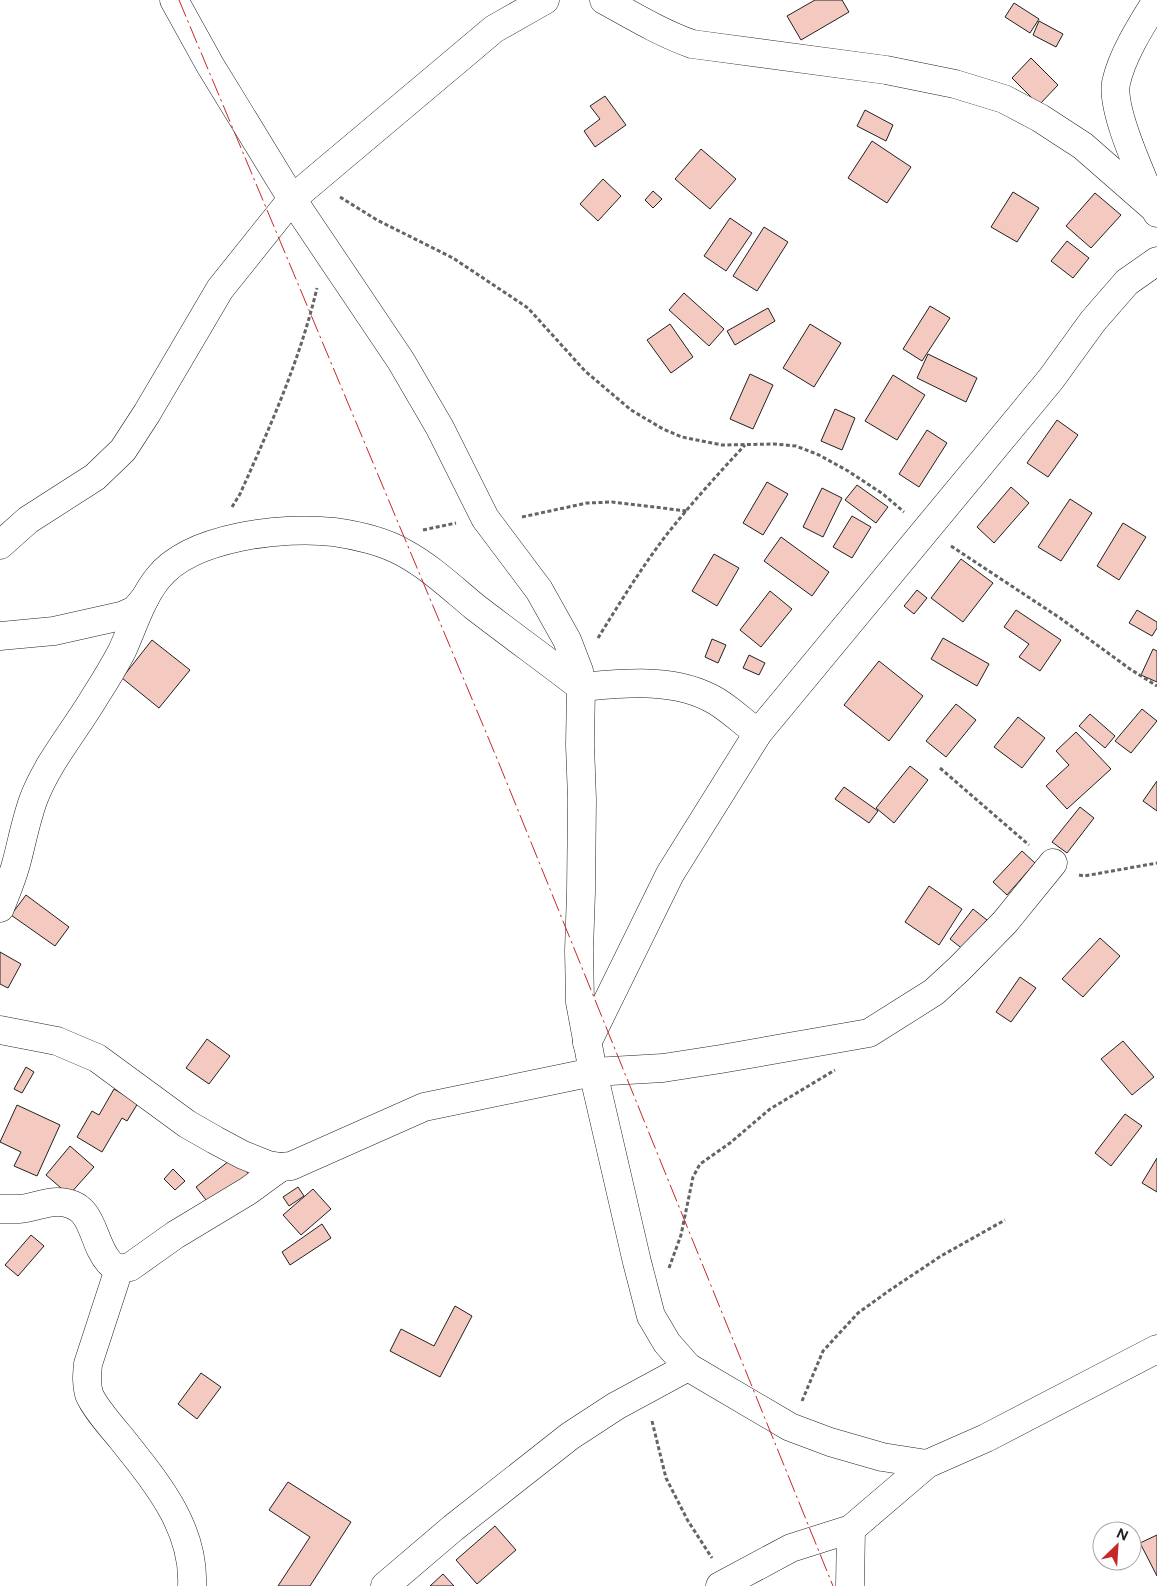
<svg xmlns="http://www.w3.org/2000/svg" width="1157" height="1586" font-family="Figtree,sans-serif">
	<rect width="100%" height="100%" fill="#fff"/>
	<!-- building -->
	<g fill="#f3c9c0" stroke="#222">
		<path d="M815,0H842L849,12L801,40L787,16Z"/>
		<path d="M1014,3L1039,19L1030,33L1005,17Z"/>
		<path d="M1039,21L1063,34L1056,47L1033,35Z"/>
		<path d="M1031,58L1058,85L1039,105L1012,78Z"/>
		<path d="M605,96L626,125L595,147L584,131L600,119L590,106Z"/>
		<path d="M865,110L893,125L886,141L857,126Z"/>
		<path d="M872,141L911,167L887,203L848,178Z"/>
		<path d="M701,149L736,179L710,209L675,179Z"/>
		<path d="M603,179L621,196L598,221L580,204Z"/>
		<path d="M653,191L662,199L653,208L645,200Z"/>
		<path d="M1013,192L1039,208L1017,242L991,227Z"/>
		<path d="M1095,193L1121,215L1091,248L1066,226Z"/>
		<path d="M730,218L752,233L726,271L704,256Z"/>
		<path d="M764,227L788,242L757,291L733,276Z"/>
		<path d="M1067,241L1089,258L1073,278L1051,261Z"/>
		<path d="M684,293L724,329L709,346L669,310Z"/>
		<path d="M930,306L950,318L922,361L903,349Z"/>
		<path d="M768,308L775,321L735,345L727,331Z"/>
		<path d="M670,324L693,357L671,373L647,340Z"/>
		<path d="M810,324L841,343L814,387L783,368Z"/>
		<path d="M928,354L977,378L966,402L917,378Z"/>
		<path d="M750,374L773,385L753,429L730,419Z"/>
		<path d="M893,375L925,395L897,440L865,421Z"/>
		<path d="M835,409L855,418L842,450L821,441Z"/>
		<path d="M1057,420L1078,435L1048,477L1027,463Z"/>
		<path d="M927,430L947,443L919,487L899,474Z"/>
		<path d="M767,482L788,494L763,535L743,523Z"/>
		<path d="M857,485L888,507L876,523L845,500Z"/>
		<path d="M1011,487L1029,503L994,543L977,527Z"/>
		<path d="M822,488L842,498L823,537L803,527Z"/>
		<path d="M1070,499L1092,513L1061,561L1038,547Z"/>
		<path d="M852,516L871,527L852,558L833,547Z"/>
		<path d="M1123,523L1146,537L1119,580L1097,566Z"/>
		<path d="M781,537L829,572L812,596L764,561Z"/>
		<path d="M714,554L739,568L717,606L692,591Z"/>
		<path d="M961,559L993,583L963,622L931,598Z"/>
		<path d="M917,590L927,598L914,614L904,606Z"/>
		<path d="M770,591L792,609L761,647L740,630Z"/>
		<path d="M1016,610L1061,640L1040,671L1019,657L1029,644L1004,627Z"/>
		<path d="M1137,610L1157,622V628L1152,636L1129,623Z"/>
		<path d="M943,638L989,664L977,686L931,659Z"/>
		<path d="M712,639L726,645L718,663L705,657Z"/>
		<path d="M152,640L190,670L159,708L122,678Z"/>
		<path d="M1153,649L1157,651V682L1141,675Z"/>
		<path d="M749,655L765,663L759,675L743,668Z"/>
		<path d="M879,661L923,696L889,741L844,705Z"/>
		<path d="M956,704L976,720L946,757L926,741Z"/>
		<path d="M1142,709L1157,721L1131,753L1115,741Z"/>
		<path d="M1090,714L1115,736L1105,748L1079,726Z"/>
		<path d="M1018,717L1045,738L1022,768L994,747Z"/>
		<path d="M1076,732L1111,769L1067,809L1046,786L1069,765L1056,751Z"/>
		<path d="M910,766L928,780L894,823L876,808Z"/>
		<path d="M1157,781V811L1143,801Z"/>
		<path d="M844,787L878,811L869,823L835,799Z"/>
		<path d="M1080,807L1094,818L1067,853L1052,842Z"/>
		<path d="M1022,851L1035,863L1007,895L993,882Z"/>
		<path d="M929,886L962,909L939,945L905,922Z"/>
		<path d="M26,895L69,927L55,946L11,915Z"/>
		<path d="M973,909L987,920L964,950L950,939Z"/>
		<path d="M1100,938L1120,956L1083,997L1062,979Z"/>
		<path d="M0,952L21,964L8,988L0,984Z"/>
		<path d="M1020,977L1036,988L1011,1022L996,1012Z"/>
		<path d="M207,1039L230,1056L209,1084L186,1068Z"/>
		<path d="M1123,1041L1154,1077L1132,1095L1101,1059Z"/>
		<path d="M26,1067L34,1072L22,1093L14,1089Z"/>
		<path d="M114,1089L138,1103L127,1121L122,1118L102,1152L77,1137L92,1111L99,1115Z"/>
		<path d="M17,1105L60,1125L37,1176L14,1166L21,1152L0,1142Z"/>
		<path d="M1125,1114L1142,1126L1111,1166L1095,1153Z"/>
		<path d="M70,1146L94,1167L69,1195L46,1175Z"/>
		<path d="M234,1157L252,1178L213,1209L196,1187Z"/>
		<path d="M1157,1158V1192L1142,1183Z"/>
		<path d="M173,1169L185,1181L175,1190L164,1179Z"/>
		<path d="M298,1187L304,1196L289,1206L283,1197Z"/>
		<path d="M313,1189L331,1209L301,1235L283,1215Z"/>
		<path d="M322,1224L331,1238L290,1265L282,1252Z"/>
		<path d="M31,1235L44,1246L18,1276L5,1265Z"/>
		<path d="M455,1306L472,1316L440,1377L390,1351L401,1329L434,1346Z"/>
		<path d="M201,1373L221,1387L197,1419L178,1404Z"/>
		<path d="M288,1482L351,1522L310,1586H278L310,1537L269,1510Z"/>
		<path d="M495,1526L516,1550L477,1584L456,1560Z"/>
		<path d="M1157,1535V1576L1140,1543Z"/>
		<path d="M443,1574L454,1586H430Z"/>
	</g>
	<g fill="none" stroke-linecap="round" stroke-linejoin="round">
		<!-- minor casing -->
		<g stroke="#222" stroke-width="29">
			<g id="minor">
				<path d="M174,0L210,65L292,199L401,361L440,428L485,518L539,590L567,640L579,671L581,687L580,745L582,799L581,892L579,950L580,1002L593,1072L637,1262L651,1316L667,1343L688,1367L790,1427L830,1442L882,1457L927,1464"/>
				<path d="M604,0C633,16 661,33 692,44L886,70L955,84L1004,99L1040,118L1083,146L1155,209L1157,213"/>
				<path d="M1153,203C1142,176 1111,110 1116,83C1122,55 1142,24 1157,0"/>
				<path d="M0,545L28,520L95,477L123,450L147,413L220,289L292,199L494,29L545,0"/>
				<path d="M0,636L54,631L121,616L135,610L145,598"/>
				<path d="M0,908C6,893 12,879 16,864C22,842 26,819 34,798C49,760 76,729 96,695C105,681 114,666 122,651C133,627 141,599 158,578C191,536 285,526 334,532C356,535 385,542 404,553C430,567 452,588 475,607C510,634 546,660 581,687C625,683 676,677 716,701C731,710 744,723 758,733"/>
				<path d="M0,1030L57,1041L97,1058L187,1124L215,1140L243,1155L268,1165L281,1167L291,1166L424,1107L593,1072L663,1068L721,1059L869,1033L934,992L959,969L1005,922L1053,863"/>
				<path d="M587,1043L670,874L758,733L1051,379L1093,321L1127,282L1157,261"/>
				<path d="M0,1209C6,1209 13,1209 19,1209C32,1208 45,1202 57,1202C96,1202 90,1241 109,1262C111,1265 116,1267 119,1269L130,1267L175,1235L248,1191L281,1167"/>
				<path d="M119,1269L88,1364C87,1374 86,1384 89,1394C94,1407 111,1426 121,1438C155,1481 195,1527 192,1586"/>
				<path d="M385,1586L453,1528L570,1436L616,1406L688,1367"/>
				<path d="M720,1586L791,1548L851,1529L927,1464L986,1438L1157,1349"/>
				<path d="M850,1586L851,1529"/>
			</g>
		</g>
		<!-- path -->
		<g stroke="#646464" stroke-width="3" stroke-dasharray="4 2.5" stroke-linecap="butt">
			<path d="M340,197L377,220L453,258L528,308L585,371L631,410L663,429L682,437L722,445L774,444L796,446L819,455L848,471L883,494L904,512"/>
			<path d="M232,507L240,494C270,427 300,360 317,288"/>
			<path d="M522,517L587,503L612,502L687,511"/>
			<path d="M423,530L456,523"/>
			<path d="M951,546L1060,618L1130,669L1157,686"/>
			<path d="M598,638C619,604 640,570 664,538C689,506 717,475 745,445"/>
			<path d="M940,768L1029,845"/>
			<path d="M1079,875L1084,876L1157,863"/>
			<path d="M669,1268L681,1235L693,1177L700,1164L730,1143L770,1109L835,1070"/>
			<path d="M802,1401L823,1351L858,1313L890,1290L941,1256L1005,1220"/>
			<path d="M652,1421L666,1478L688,1521L712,1558"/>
		</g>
		<!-- minor -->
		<use href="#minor" stroke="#fff" stroke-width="28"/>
		<!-- power -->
		<path stroke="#c62828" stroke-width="1" stroke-dasharray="18 4 2.5 4" stroke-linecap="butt" d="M179,0L498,761L833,1586"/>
	</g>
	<!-- north arrow -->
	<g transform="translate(1117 1546) rotate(25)"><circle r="24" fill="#ffffff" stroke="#a7a7a7"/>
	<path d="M0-4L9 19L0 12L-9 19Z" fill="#c62828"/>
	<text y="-8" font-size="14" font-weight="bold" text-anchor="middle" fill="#222222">N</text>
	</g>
</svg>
